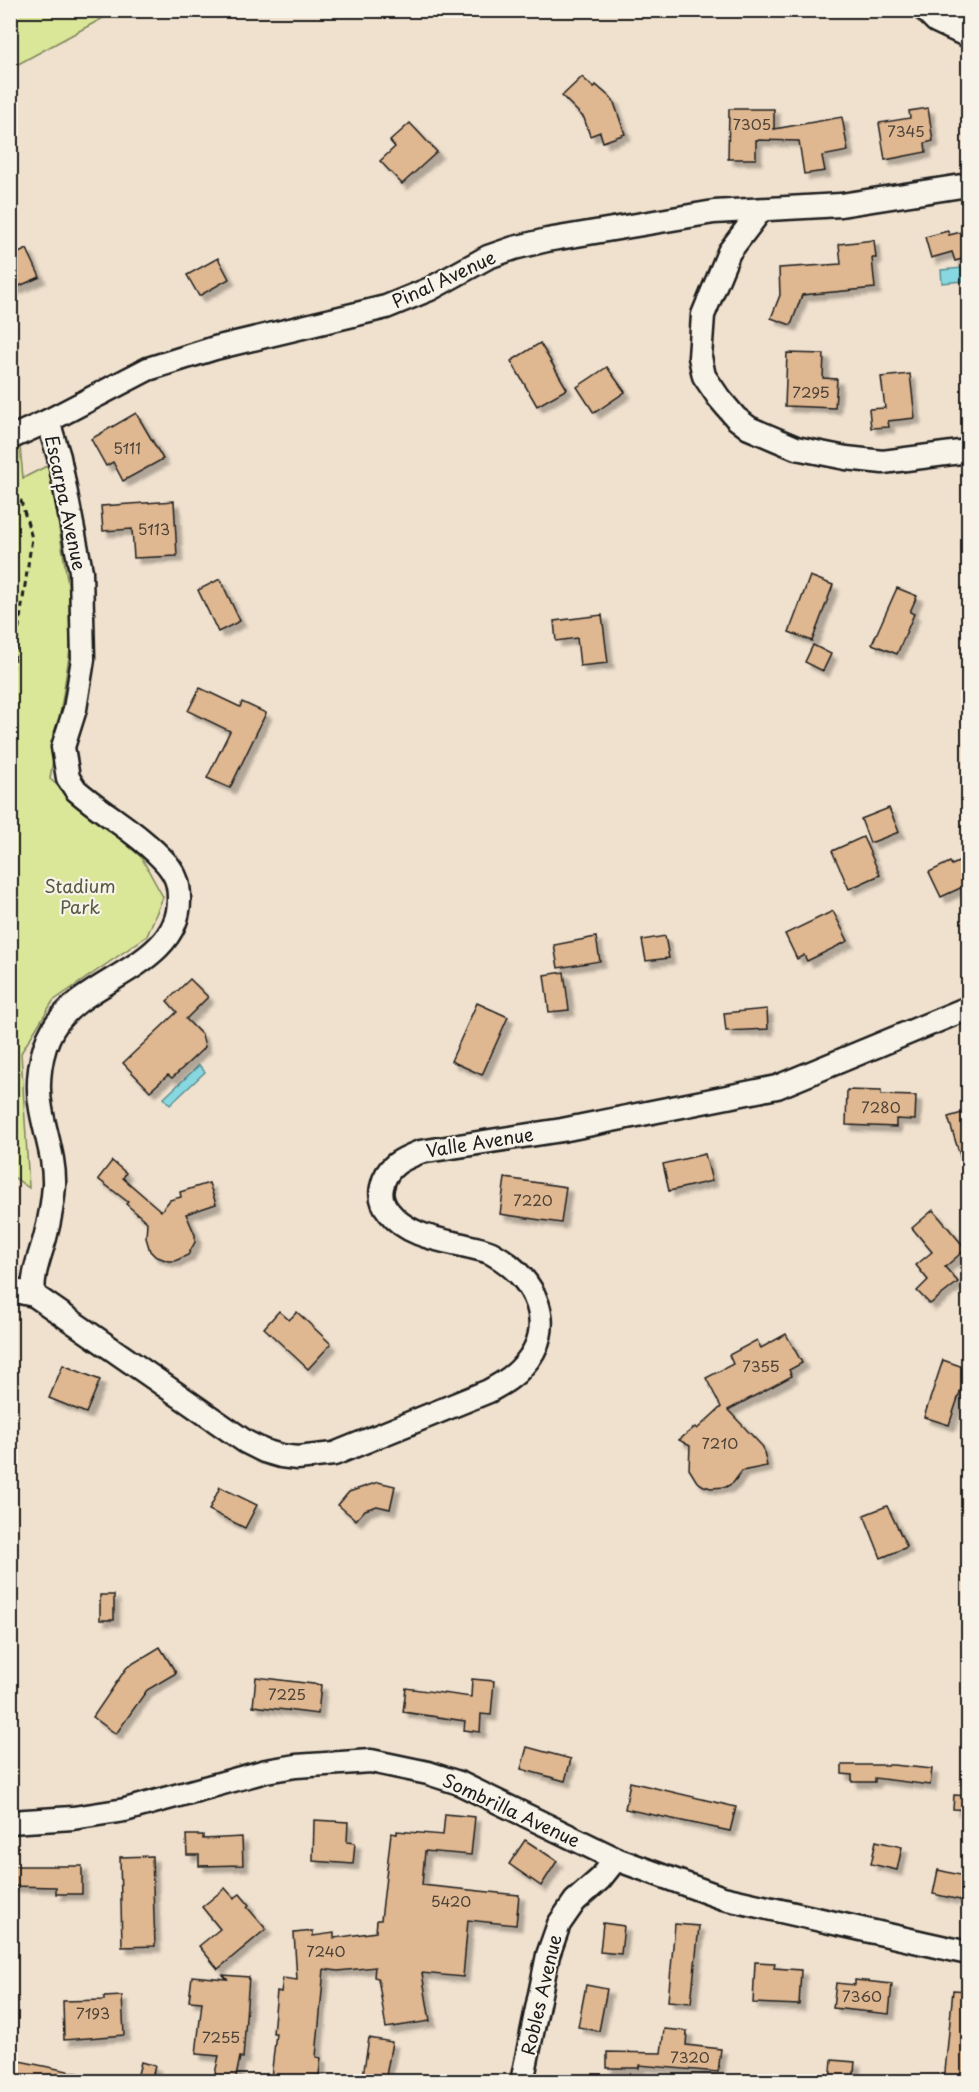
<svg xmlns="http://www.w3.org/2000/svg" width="979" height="2092" font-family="'Playpen Sans',sans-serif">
	<defs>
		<filter id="shadow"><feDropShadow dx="5.5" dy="5.5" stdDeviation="1.5" flood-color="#0004"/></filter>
	</defs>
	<rect width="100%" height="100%" fill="#f0e1ce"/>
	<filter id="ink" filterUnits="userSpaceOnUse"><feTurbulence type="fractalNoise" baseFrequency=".0167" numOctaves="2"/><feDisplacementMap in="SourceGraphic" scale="12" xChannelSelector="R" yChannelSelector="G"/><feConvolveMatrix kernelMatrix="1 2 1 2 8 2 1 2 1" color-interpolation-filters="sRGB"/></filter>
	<g filter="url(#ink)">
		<!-- green -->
		<g fill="#dae799" stroke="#7b825a" stroke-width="1.5">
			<path d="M11,10H115L116,11L11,68Z"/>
			<path d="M20,446L23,478L49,465L69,591L70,650L50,779L141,857L163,897L147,936L53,1001L21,1053L29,1188L11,1175L10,449Z"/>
		</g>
		<!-- water -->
		<g fill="#87d8e0" stroke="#5c8d92" stroke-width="1.5">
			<path d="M962,268L963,281L942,283L941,270Z"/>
			<path d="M199,1065L205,1072L170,1105L164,1098Z"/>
		</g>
		<!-- building -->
		<g fill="#dfb790" stroke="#1c1c1c" stroke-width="1.5" filter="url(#shadow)">
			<path d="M582,77L594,88L596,85L613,100L625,134L603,142L600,132L590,136L584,118L562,96Z"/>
			<path d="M928,108L933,141L925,143L926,152L885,160L879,123L910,118L909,111Z"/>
			<path d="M729,109H774V129L842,117L848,151L822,156L825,171L804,174L799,141L756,140V159H728Z"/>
			<path d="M410,123L437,152L402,184L380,161L395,147L390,141Z"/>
			<path d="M969,230V257L955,261L952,252L931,258L925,237L948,231L949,235Z"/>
			<path d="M874,240L876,258H872L875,288L802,295L791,325L771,318L780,295L779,268L841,264L839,244Z"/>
			<path d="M27,249L40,277L10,290V257Z"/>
			<path d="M218,258L229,279L199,296L187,275Z"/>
			<path d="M540,343L567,389L537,406L511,361Z"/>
			<path d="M787,353L824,354L823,378L837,379L835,408L785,406Z"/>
			<path d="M607,367L625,392L594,413L577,387Z"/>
			<path d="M910,374L915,418L888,421L889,427L871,428L869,409L885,408L881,377Z"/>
			<path d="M136,413L163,459L123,481L113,462L106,466L91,439Z"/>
			<path d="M174,501L177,556L134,558L132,529L103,531L101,506Z"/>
			<path d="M810,576L833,585L812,641L789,632Z"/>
			<path d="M220,579L240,621L218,632L198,590Z"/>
			<path d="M897,588L917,596L910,612L914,614L897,654L872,644Z"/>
			<path d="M602,615L608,663L580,666L577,638L556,641L554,621Z"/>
			<path d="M813,645L831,654L823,671L805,662Z"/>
			<path d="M200,688L240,707L242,702L266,713L230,788L207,778L230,731L188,711Z"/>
			<path d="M889,808L899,832L870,843L861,819Z"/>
			<path d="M863,837L880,875L849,889L832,851Z"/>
			<path d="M969,857V884L941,897L929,872L950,862L952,865Z"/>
			<path d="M833,911L848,941L807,961L804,955L797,959L785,934Z"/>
			<path d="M665,936L669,958L646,961L642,940Z"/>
			<path d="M596,937L600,961L558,968L554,945Z"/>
			<path d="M564,972L569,1010L549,1012L544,975Z"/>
			<path d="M190,979L208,997L186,1019L202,1035L205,1047L172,1078L168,1075L150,1091L123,1063L177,1012L167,1001Z"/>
			<path d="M477,1003L508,1017L482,1075L451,1061Z"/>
			<path d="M767,1009L768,1029L726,1031L724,1013Z"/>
			<path d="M847,1090L881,1091V1095L916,1096L915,1120L896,1119V1127L846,1125Z"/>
			<path d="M969,1111V1172H965L948,1117Z"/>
			<path d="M705,1154L712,1181L669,1191L663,1164Z"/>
			<path d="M112,1161L126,1173L123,1178L161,1211L170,1200L181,1197L180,1192L209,1183L216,1204L186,1214L195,1235V1242L188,1255L175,1261H168L155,1256L150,1251L146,1238L147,1222L126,1204L128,1202L98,1179Z"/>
			<path d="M505,1178L566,1187L561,1223L500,1214Z"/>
			<path d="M933,1210L966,1249L945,1267L958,1282L930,1304L917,1291L928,1280L916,1265L932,1252L912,1228Z"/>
			<path d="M279,1311L289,1320L297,1312L331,1344L308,1369L264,1328Z"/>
			<path d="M786,1334L802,1363L789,1370L792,1376L728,1410L763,1447L767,1466L742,1471L733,1483L726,1487L711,1488L704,1486L697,1482L689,1469L690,1446L679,1440L695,1427L697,1429L721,1407L706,1378L733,1364L729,1355L757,1340L761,1348Z"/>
			<path d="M943,1360L969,1369V1392L961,1389L949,1425L924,1417Z"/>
			<path d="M63,1365L100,1380L86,1413L49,1398Z"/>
			<path d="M378,1482L395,1486L390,1509L377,1506L365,1510L356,1520L338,1505L349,1492Z"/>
			<path d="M220,1487L257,1505L245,1528L209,1510Z"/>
			<path d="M887,1506L907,1547L881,1558L864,1515Z"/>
			<rect x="100" y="1595" width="14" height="25"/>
			<path d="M160,1647L176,1673L147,1690L116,1734L93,1717L127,1667Z"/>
			<path d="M256,1677L321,1685L318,1714L253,1706Z"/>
			<path d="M472,1679L494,1681L491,1715L481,1714L480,1732L464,1730L465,1721L403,1712L406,1688L471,1697Z"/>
			<path d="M527,1747L571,1759L565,1781L521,1769Z"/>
			<path d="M842,1765H893L932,1769L930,1785L875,1778V1782H852V1775L842,1774Z"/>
			<path d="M630,1782L736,1807L730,1831L625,1809Z"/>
			<path d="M954,1795L969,1796V1810L953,1809Z"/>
			<path d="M445,1814L475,1817L471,1855L425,1851L422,1885L519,1895L516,1925L468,1920L463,1977L422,1973L430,2021L386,2028L378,1978L374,1977L375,1967L338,1971L324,1969L316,2057L321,2058L318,2082L271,2078L276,2033H273L277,1991L281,1992L283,1978L297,1980L294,1933L313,1931V1936L334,1933V1938L376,1932L377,1920H381L391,1833L397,1834V1831L443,1835Z"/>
			<path d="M314,1820L348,1822L347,1842L355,1843L353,1864L313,1861Z"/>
			<path d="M186,1835H203V1839L242,1837L243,1865L199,1866V1855H187Z"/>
			<path d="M525,1840L557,1861L541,1886L509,1864Z"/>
			<path d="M876,1841L902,1847L897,1870L871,1864Z"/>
			<path d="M152,1856L155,1946L122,1947L120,1857Z"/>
			<path d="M10,1866H82V1894H56V1887L10,1886Z"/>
			<path d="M938,1870L969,1877V1902L933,1894Z"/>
			<path d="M225,1888L234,1898L240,1894L249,1905L247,1907L266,1929L218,1969L199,1946L220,1929L202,1907Z"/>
			<path d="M603,1923L624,1926L621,1954L600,1952Z"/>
			<path d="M675,1924L699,1926L691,2003L668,2001Z"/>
			<path d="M755,1962L775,1963L774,1968L801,1970L799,2005L753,2003Z"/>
			<path d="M223,1975L249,1977L243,2058L240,2057L235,2082H213L219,2056L196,2054L202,2002L189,2001L192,1976L227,1979Z"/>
			<path d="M855,1980L892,1984L889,2014L833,2008L836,1983L855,1985Z"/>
			<path d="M586,1985L607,1989L599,2031L578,2027Z"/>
			<path d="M953,1990L969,1991V2082H944Z"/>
			<path d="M122,1996L124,2035L64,2040L63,2001L104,2000V1997Z"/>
			<path d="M664,2029L687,2031L686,2045L721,2049L718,2072L639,2065V2068H607V2052L661,2053Z"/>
			<path d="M369,2038L392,2042L385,2082H362Z"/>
			<path d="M10,2059L87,2075L86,2082H10Z"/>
			<path d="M832,2060L855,2062L853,2082H830Z"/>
			<path d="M141,2062L155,2066L151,2082H136Z"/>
		</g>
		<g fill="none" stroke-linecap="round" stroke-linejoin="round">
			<!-- minor casing -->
			<g stroke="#1c1c1c" stroke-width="27">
				<g id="minor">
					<path d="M925,10L936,21L968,36"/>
					<path d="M761,210L729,252L703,315L700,357L704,376L719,398L736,418L749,428L796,448L846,458L883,462L968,451"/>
					<path d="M10,438L48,421L148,369L215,348L386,307L430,289L488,257L514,248L547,240L714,212L841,205L968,185"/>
					<path d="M10,1292H20L34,1295L246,1442L264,1451L281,1456L297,1458L334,1454L489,1391C501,1384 513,1378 522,1367C560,1327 535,1277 493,1254C487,1250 478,1249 471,1247C443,1240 408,1237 389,1212C383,1205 380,1196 382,1187C386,1166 402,1159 420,1152L562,1130L777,1087L968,1008"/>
					<path d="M34,1295C31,1277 40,1256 45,1238C49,1223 53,1200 54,1185C55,1159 45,1133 41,1109C36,1084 40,1051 53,1029C82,978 181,967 179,898C179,884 176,875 167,864C142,835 106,816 76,790L68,778L63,747L75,709L83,659L81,571L59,457L48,421"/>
					<path d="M10,1822L73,1818L125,1810L266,1771L296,1766L371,1761L428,1773L459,1783L616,1859L723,1898L968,1953"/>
					<path d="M522,2082L548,1955L559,1924L575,1901L600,1879L616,1859"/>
				</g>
			</g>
			<!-- path -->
			<g stroke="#1c1c1c" stroke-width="3" stroke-dasharray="6 4.5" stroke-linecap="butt">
				<path d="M10,498L21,501L32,538L10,687"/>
				<path d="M10,909L13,913L10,916"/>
			</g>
			<!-- minor -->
			<use href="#minor" stroke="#f7f3e8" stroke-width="22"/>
		</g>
	</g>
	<g text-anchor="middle" stroke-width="4.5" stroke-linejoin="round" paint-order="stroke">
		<!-- number labels -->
		<g font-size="15" fill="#4d4339">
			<text x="752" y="130">7305</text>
			<text x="906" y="137">7345</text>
			<text x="811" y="398">7295</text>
			<text x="127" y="454">5111</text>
			<text x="154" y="535">5113</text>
			<text x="881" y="1113">7280</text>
			<text x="533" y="1206">7220</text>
			<text x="761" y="1372">7355</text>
			<text x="720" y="1449">7210</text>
			<text x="287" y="1700">7225</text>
			<text x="451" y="1907">5420</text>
			<text x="326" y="1957">7240</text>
			<text x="862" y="2002">7360</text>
			<text x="93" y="2019">7193</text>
			<text x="221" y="2043">7255</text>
			<text x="690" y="2063">7320</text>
		</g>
		<!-- street labels -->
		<g font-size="18" fill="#1c1c1c" stroke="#f7f3e8">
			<text transform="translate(444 280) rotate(-25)" y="6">Pinal Avenue</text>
			<text transform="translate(65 503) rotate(78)" y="6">Escarpa Avenue</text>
			<text transform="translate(480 1143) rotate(-9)" y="6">Valle Avenue</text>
			<text transform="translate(511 1811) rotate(25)" y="6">Sombrilla Avenue</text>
			<text transform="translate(542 1995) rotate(-77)" y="6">Robles Avenue</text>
		</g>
		<!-- park labels -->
		<g font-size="18" fill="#555942" stroke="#f7f3e8">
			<text x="80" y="893">Stadium<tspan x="80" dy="21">Park</tspan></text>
		</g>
	</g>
	<!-- margin -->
	<rect width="979" height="2092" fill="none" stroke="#f7f3e8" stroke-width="36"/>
	<rect x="18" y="18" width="943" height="2056" fill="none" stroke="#1c1c1c" stroke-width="2" filter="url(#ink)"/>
</svg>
